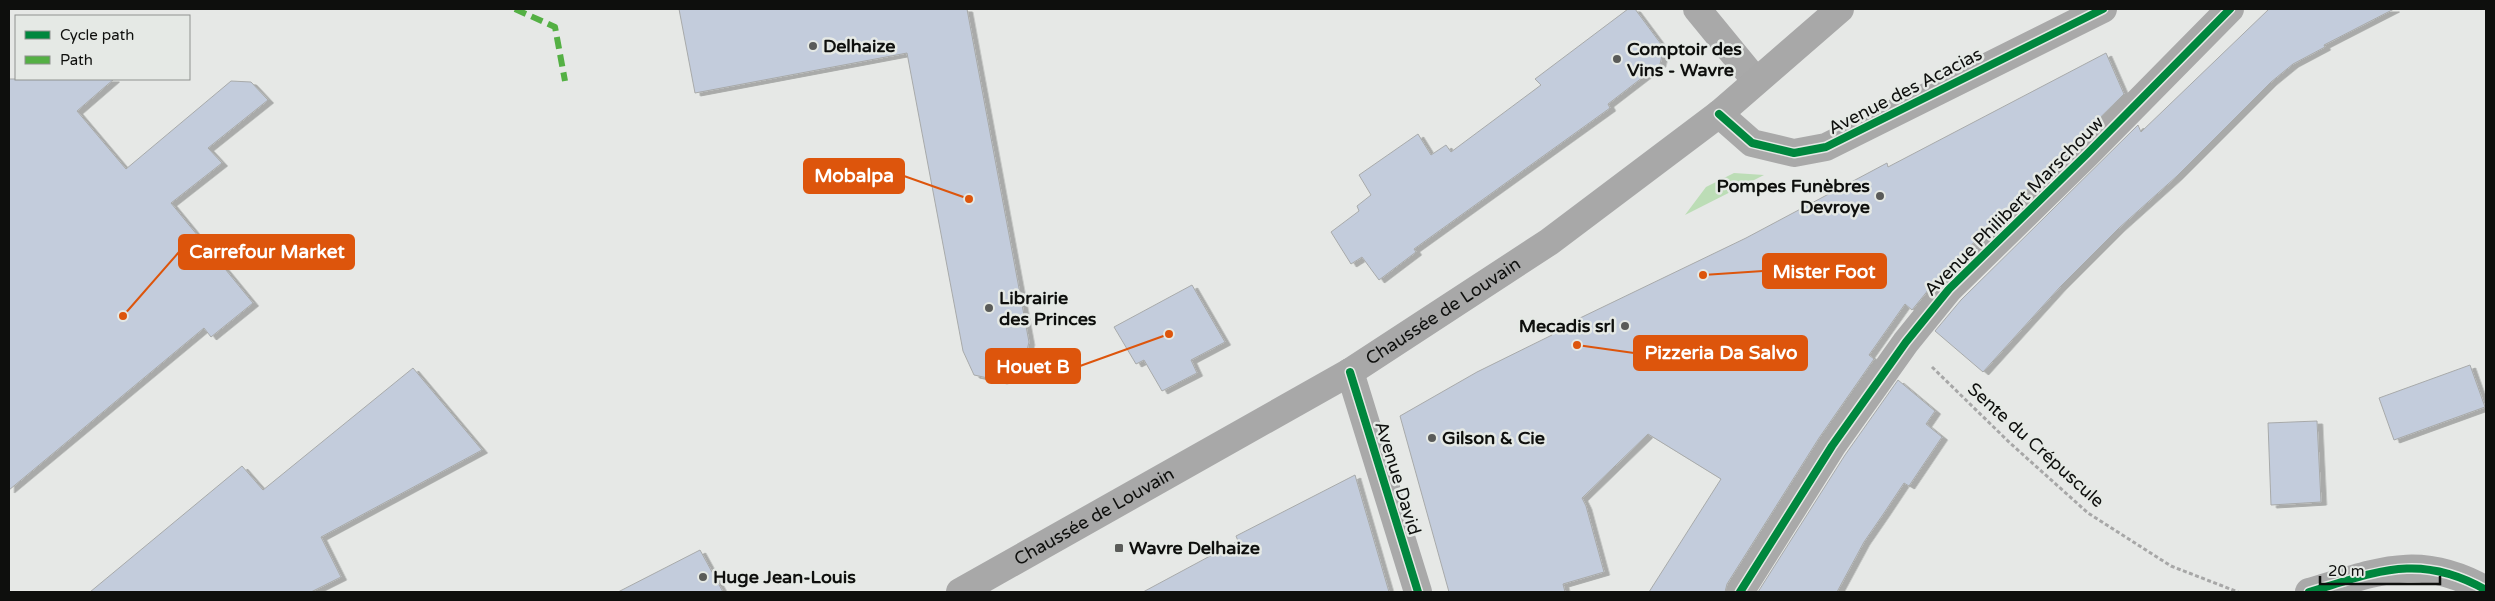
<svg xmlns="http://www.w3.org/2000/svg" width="2495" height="601" font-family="'Varela Round',sans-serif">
	<defs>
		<filter id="shadow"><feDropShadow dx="5.5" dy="3" stdDeviation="0" flood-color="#0004"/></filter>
	</defs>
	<rect width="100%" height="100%" fill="#e6e8e6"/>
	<!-- green -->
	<path fill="#bcddb6" d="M1734,173L1764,175L1685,215L1706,187Z"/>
	<!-- building -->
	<g fill="#c3ccdc" stroke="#a8aaaa" filter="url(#shadow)">
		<path d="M679,9H967L1029,342L1023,366L1002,381L974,375L963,351L907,53L695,93Z"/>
		<path d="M1628,9H1635L1664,48L1660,64L1608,104L1610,108L1414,249L1416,252L1379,280L1362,257L1351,264L1331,232L1359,211L1357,206L1371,195L1359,175L1418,134L1431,155L1446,145L1451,152L1541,85L1535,79Z"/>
		<path d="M2269,9H2394L2324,45L2325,47L2293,64L2271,82L2177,176L2119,228L2060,287L1983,372L1935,331L1961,300L2138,125L2141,132Z"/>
		<path d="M2106,53L2124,94L1938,278L1912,310L1905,304L1869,355L1874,359L1819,438L1727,584L1725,592H1649L1721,479L1648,434L1582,498L1586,506L1604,572L1563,584L1565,592H1449L1400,416L1477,372L1552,335L1551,332L1746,238L1887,163L1888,167Z"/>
		<path d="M9,79H114L77,111L126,169L231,81L251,82L268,100L208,148L222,163L171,203L253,303L211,337L204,328L9,490Z"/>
		<path d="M1192,285L1225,342L1191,360L1197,373L1162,391L1144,360L1136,364L1114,327Z"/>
		<path d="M2470,365L2485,407L2394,440L2379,398Z"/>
		<path d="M413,368L482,450L321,537L341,577L311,592H90L242,466L263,490Z"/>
		<path d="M1898,380L1935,411L1926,424L1942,437L1909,486L1904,483L1884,513L1864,542L1837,592H1758L1845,455Z"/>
		<path d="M2317,421L2321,502L2271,505L2268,423Z"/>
		<path d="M1355,475L1389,592H1143L1238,541L1236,536Z"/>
		<path d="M700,550L723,592H618Z"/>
	</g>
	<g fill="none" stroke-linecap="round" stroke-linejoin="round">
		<!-- path -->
		<path stroke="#a7a7a7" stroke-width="3" stroke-dasharray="4 2.5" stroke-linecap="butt" d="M1932,367L2010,443L2088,513L2171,566L2238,592"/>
		<!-- minor -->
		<g stroke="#a9a9a9" stroke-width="28">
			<path d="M1697,9L1756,81"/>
			<path d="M1719,114L1752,143L1794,153L1826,147L2103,9"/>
			<path d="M1350,372L1418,592"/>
			<path d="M1740,592L1832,446L1906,342L1949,289L2087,154L2230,9"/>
			<path d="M2309,592C2377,572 2419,552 2486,590"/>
		</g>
		<!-- secondary -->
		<path stroke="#a8a8a8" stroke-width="28" id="s1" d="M960,592L1350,372L1549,242L1719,114L1840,9"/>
		<!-- quiet -->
		<path stroke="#54b044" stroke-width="6" stroke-dasharray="12 6" stroke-linecap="butt" d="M515,9L555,27L565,81"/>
		<!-- cycleway casing -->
		<g stroke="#e5e9e5" stroke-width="11">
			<g id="cycleway">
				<path d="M1719,114L1752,143L1794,153L1826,147L2103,9"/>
				<path d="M1350,372L1418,592"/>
				<path d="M1740,592L1832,446L1906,342L1949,289L2087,154L2230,9"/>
				<path d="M2309,592C2377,572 2419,552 2486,590"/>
			</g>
		</g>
		<!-- cycleway -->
		<use href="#cycleway" stroke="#00873e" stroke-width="8"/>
	</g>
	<!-- markers -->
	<g fill="#5a5b59" stroke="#e5e9e5" stroke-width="2">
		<circle cx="813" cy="46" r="5"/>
		<circle cx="1617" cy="59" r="5"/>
		<circle cx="1880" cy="196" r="5"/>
		<circle cx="989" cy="308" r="5"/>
		<circle cx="1625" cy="326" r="5"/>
		<circle cx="1432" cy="438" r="5"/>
		<rect x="1114" y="543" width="10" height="10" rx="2.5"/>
		<circle cx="703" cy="577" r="5"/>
	</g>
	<g text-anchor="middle" stroke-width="5" stroke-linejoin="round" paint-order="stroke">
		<!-- poi labels -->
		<g font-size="18" font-weight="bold" fill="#0e0f0d" stroke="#e5e9e5" text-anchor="start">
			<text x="823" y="52">Delhaize</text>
			<text x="1627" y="55">Comptoir des<tspan x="1627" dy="21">Vins - Wavre</tspan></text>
			<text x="1870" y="192" text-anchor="end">Pompes Funèbres<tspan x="1870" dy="21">Devroye</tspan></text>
			<text x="999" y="304">Librairie<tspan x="999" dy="21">des Princes</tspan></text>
			<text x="1615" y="332" text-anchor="end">Mecadis srl</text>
			<text x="1442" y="444">Gilson &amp; Cie</text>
			<text x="1129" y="554">Wavre Delhaize</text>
			<text x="713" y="583">Huge Jean-Louis</text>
		</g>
		<!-- street labels -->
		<g font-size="18" fill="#0e0f0d" stroke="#e5e9e5">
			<text transform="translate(1905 91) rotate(-27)" y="6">Avenue des Acacias</text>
			<text transform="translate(2014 206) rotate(-45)" y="6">Avenue Philibert Marschouw</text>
			<text dy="6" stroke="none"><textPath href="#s1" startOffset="559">Chaussée de Louvain</textPath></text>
			<text transform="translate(2036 445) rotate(42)" y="6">Sente du Crépuscule</text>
			<text transform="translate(1398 478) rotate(73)" y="6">Avenue David</text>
			<text dy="6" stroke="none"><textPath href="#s1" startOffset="154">Chaussée de Louvain</textPath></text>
		</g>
	</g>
	<!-- callouts -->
	<path fill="none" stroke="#dd550c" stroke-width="2" d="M969 199L904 176M123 316L179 252M1703 275L1763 271M1577 345L1634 353M1169 334L1080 366"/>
	<g fill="#dd550c" stroke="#e5e9e5" stroke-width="2">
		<circle cx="969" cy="199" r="5"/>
		<circle cx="123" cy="316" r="5"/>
		<circle cx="1703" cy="275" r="5"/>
		<circle cx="1577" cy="345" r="5"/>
		<circle cx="1169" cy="334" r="5"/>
	</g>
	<g fill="#dd550c" stroke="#dd550c" stroke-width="2">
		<rect x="804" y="159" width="100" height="34" rx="5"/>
		<rect x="179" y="235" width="175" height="34" rx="5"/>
		<rect x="1763" y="254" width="123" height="34" rx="5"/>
		<rect x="1634" y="336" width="173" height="34" rx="5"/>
		<rect x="986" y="349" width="94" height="34" rx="5"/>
	</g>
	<g font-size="19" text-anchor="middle" font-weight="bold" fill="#fff">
		<text x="854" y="182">Mobalpa</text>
		<text x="267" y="258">Carrefour Market</text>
		<text x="1824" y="278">Mister Foot</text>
		<text x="1721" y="359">Pizzeria Da Salvo</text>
		<text x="1033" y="373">Houet B</text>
	</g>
	<!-- border -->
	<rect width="2495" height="601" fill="none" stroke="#0e0f0d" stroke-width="20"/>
	<!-- legend -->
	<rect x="15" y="15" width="175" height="65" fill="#e5e9e5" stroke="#8f928f"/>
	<rect x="25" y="31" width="25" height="8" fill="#00873e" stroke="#8f928f"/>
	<text x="60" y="40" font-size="15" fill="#0e0f0d">Cycle path</text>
	<rect x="25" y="56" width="25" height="8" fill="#54b044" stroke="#8f928f"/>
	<text x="60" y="65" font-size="15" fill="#0e0f0d">Path</text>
	<!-- scale -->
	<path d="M2320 576v8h120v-8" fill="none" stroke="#0e0f0d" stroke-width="2.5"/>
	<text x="2328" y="576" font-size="15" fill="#0e0f0d" stroke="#e5e9e5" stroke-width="4" paint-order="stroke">20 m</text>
</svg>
